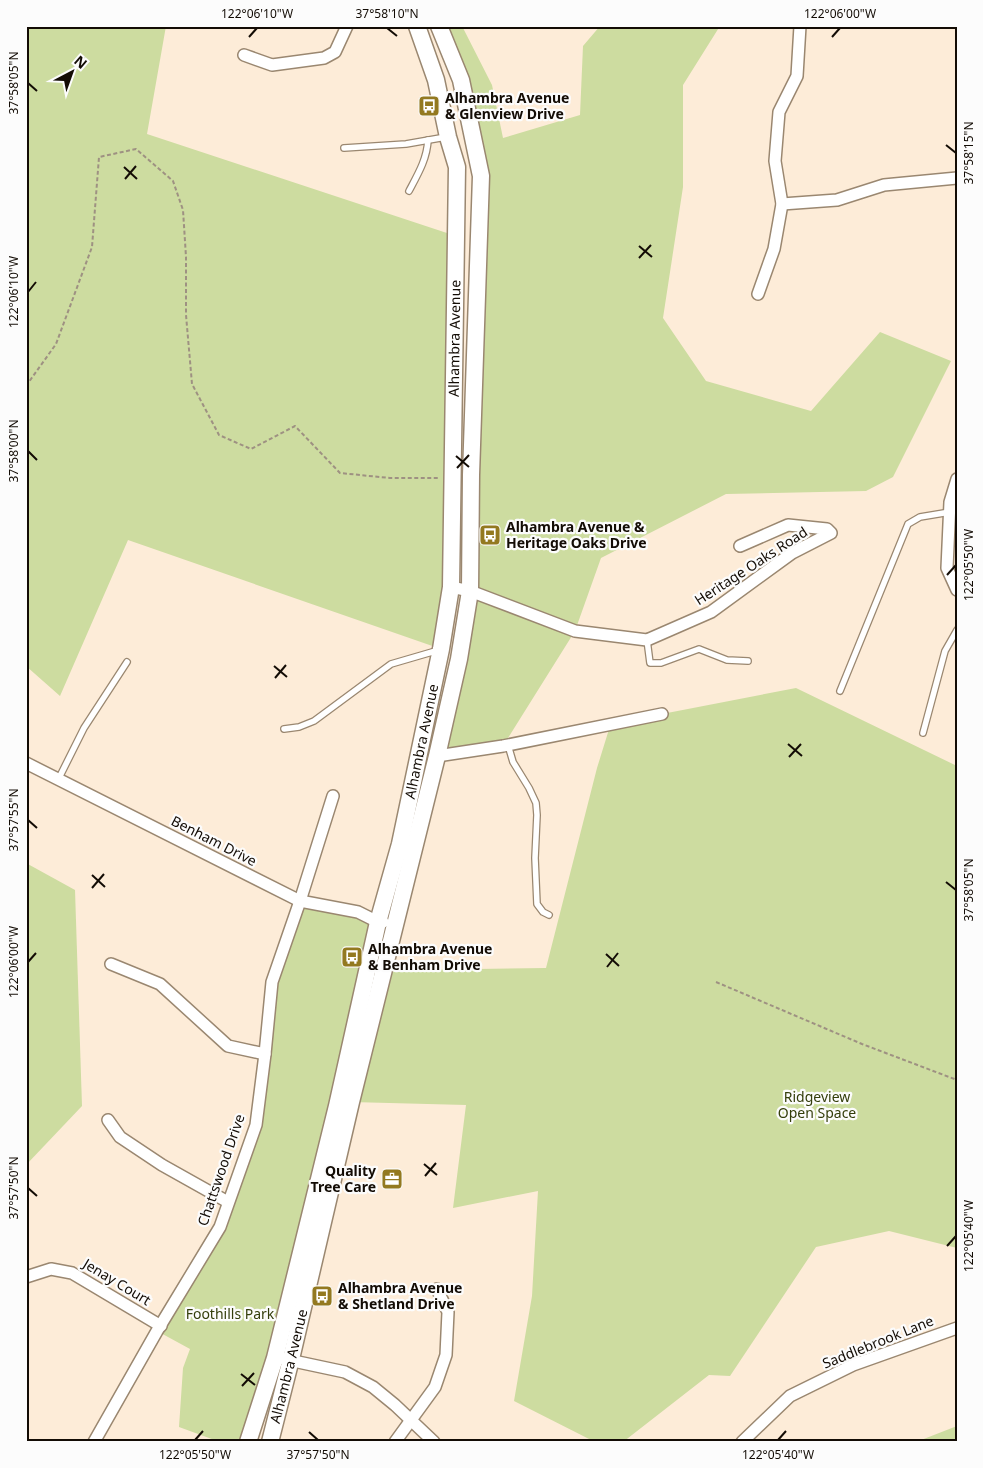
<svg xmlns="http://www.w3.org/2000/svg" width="983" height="1468" font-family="'Noto Sans',sans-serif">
	<rect width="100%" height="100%" fill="#fdecd8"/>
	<!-- green -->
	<g fill="#cddca0">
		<path d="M26,26H166L147,134L456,236L441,649L128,540L60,696L26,666Z"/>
		<path d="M439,26H462L492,85L503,138L580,115L583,46L600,26H720L683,85V187L663,318L706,381L811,411L880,332L951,361L893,477L866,491L726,494L601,558L575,631L503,746L437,756L459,660L481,176Z"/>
		<path d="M796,688L957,766V1248L889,1231L816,1247L730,1376L709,1375L623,1442H595L514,1401L532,1296L538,1191L453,1208L466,1105L351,1102L385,968L409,970L546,968L597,768L610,726L662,714Z"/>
		<path d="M26,863L75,890L82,1106L26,1165Z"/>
		<path d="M300,901L378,922L248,1442H220L179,1427L183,1368L190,1349L157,1331L220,1227L256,1125L272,982Z"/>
		<path d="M957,1426V1442H916Z"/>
	</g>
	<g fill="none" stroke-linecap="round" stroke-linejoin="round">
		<!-- service casing -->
		<g stroke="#9a8770" stroke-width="8">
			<g id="service">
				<path d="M344,148L406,144L446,137"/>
				<path d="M409,191C418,174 427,159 428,140"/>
				<path d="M647,640L650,663H661L699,649L727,660L748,661"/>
				<path d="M840,691L908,524L920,517L950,512"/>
				<path d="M284,729L299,727L314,721L391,664L439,650"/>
				<path d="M923,733L945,651L957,630"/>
				<path d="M508,745L513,762L529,788L536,803L537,815L535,858L537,904L543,912L549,915"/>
				<path d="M58,780L84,728L127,662"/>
			</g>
		</g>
		<!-- minor casing -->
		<g stroke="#9a8770" stroke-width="14">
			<g id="minor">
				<path d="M244,55L272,65L324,58L335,52L347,26"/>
				<path d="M782,204L837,200L884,185L957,178"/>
				<path d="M758,294L774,249L782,204L775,161L779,112L797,76L800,26"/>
				<path d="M957,479L950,502L947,568L957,590"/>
				<path d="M451,587L470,591L575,631L647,640L711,612L792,553L831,533L827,529L788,525L740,546"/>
				<path d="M437,756L503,746L662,714"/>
				<path d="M26,763L300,901L358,912L378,922H383"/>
				<path d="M111,964L160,984L228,1046L265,1054"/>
				<path d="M108,1120L120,1137L162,1165L228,1202"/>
				<path d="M26,1277L51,1269L72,1273L161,1326"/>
				<path d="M284,1359L345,1372L373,1387L395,1405L434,1442"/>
				<path d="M94,1442L157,1331L220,1227L256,1125L265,1054L272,982L300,901L333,796"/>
				<path d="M395,1442L435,1387L446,1355L448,1312L437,1289"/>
				<path d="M742,1442L790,1396L853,1365L957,1328"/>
			</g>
		</g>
		<!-- secondary casing -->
		<g stroke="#9a8770" stroke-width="19">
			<g id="secondary">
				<path id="s1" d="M248,1442L275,1358L337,1106L378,922L400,844L441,649L451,587L457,167L448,137L436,80L417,26"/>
				<path id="s2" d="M270,1442L291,1359L351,1102L437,756L459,659L470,591L471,475L481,176L461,80L439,26"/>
			</g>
		</g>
		<!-- path -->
		<g stroke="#9e9182" stroke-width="2" stroke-dasharray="4 2.5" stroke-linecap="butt">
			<path d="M26,386L56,344L92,247L99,157L136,149L173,181L183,210L186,257V315L192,384L219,435L251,449L295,426L340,473L390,478H438"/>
			<path d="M716,982L862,1044L957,1080"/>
		</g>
		<!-- service -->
		<use href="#service" stroke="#fff" stroke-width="5.5"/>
		<!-- minor -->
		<use href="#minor" stroke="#fff" stroke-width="11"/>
		<!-- secondary -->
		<use href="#secondary" stroke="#fff" stroke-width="16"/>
	</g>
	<!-- ticks -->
	<path fill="none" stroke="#130c05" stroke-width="2" d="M387,28L397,36M249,37L257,28M832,37L840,28M28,83L37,91M946,145L956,153M124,167L137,179M125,179L136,166M639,246L652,257M639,258L651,245M28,292L36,282M28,451L37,460M456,456L469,467M457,468L469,455M947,575L956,565M274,666L287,677M275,678L286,665M788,744L802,756M789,757L801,744M28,820L37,828M92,875L105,887M946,882L956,890M92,888L104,874M606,954L619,966M28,962L36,953M607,967L618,953M424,1164L437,1175M425,1176L436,1163M28,1188L37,1196M947,1246L956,1236M241,1374L255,1385M242,1386L254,1373M309,1432L318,1440M195,1440L203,1431M778,1440L786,1431"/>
	<!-- icons -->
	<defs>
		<g id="bus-square" transform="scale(1.125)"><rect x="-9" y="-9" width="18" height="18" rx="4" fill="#937920" stroke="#fcfcfc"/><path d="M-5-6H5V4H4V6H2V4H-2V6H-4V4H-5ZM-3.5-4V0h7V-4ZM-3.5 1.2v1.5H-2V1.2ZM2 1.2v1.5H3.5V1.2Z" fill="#fff"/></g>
		<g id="office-square" transform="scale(1.125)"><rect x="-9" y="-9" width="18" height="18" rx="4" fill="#937920" stroke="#fcfcfc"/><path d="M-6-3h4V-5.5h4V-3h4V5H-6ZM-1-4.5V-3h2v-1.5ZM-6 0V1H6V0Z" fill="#fff"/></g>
	</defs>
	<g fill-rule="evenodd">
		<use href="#bus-square" x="429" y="106"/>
		<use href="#bus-square" x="490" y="535"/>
		<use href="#bus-square" x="352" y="957"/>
		<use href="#office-square" x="392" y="1179"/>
		<use href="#bus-square" x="322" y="1296"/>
	</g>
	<g text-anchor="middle" stroke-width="4.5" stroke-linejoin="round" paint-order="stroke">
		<!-- poi labels -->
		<g font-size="14" font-weight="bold" fill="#130c05" stroke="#fcfcfc" text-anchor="start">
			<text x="445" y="103">Alhambra Avenue<tspan x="445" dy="16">&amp; Glenview Drive</tspan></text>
			<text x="506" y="532">Alhambra Avenue &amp;<tspan x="506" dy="16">Heritage Oaks Drive</tspan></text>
			<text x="368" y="954">Alhambra Avenue<tspan x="368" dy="16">&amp; Benham Drive</tspan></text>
			<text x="376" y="1176" text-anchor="end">Quality<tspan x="376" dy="16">Tree Care</tspan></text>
			<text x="338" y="1293">Alhambra Avenue<tspan x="338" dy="16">&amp; Shetland Drive</tspan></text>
		</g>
		<!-- street labels -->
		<g font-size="14" fill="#130c05" stroke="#fcfcfc">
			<text dy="5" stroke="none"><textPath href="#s1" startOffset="1128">Alhambra Avenue</textPath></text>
			<text transform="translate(751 566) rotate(-33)" y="5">Heritage Oaks Road</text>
			<text dy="5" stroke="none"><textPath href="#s1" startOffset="722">Alhambra Avenue</textPath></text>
			<text transform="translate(214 841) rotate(27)" y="5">Benham Drive</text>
			<text transform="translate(221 1170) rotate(-71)" y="5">Chattswood Drive</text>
			<text transform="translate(117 1282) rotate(31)" y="5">Jenay Court</text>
			<text transform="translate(878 1342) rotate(-22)" y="5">Saddlebrook Lane</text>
			<text dy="5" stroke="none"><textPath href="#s2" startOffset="78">Alhambra Avenue</textPath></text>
		</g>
		<!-- park labels -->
		<g font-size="14" fill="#343e0b" stroke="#fcfcfc">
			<text x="817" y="1102">Ridgeview<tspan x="817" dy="16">Open Space</tspan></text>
			<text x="230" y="1319">Foothills Park</text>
		</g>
	</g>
	<!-- border -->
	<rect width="983" height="1468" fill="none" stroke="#fcfcfc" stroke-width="55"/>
	<!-- north arrow -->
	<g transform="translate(72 72) rotate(41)" stroke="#fcfcfc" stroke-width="4" paint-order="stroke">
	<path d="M0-4L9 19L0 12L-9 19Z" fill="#130c05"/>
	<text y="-8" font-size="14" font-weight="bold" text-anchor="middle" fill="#130c05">N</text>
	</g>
	<rect x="28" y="28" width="928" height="1412" fill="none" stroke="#130c05" stroke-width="2"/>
	<g font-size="12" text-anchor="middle" fill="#130c05">
		<text x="257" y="18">122°06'10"W</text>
		<text x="387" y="18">37°58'10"N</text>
		<text x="840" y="18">122°06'00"W</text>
		<text transform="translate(14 83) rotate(-90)" y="4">37°58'05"N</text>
		<text transform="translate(969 153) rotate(-90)" y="4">37°58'15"N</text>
		<text transform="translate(14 292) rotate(-90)" y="4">122°06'10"W</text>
		<text transform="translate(14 451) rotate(-90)" y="4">37°58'00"N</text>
		<text transform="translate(969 565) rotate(-90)" y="4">122°05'50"W</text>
		<text transform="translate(14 820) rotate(-90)" y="4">37°57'55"N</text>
		<text transform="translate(969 890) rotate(-90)" y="4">37°58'05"N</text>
		<text transform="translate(14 962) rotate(-90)" y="4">122°06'00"W</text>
		<text transform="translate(14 1188) rotate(-90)" y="4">37°57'50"N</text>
		<text transform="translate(969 1236) rotate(-90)" y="4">122°05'40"W</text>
		<text x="195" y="1459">122°05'50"W</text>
		<text x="318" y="1459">37°57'50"N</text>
		<text x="778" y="1459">122°05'40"W</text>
	</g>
</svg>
